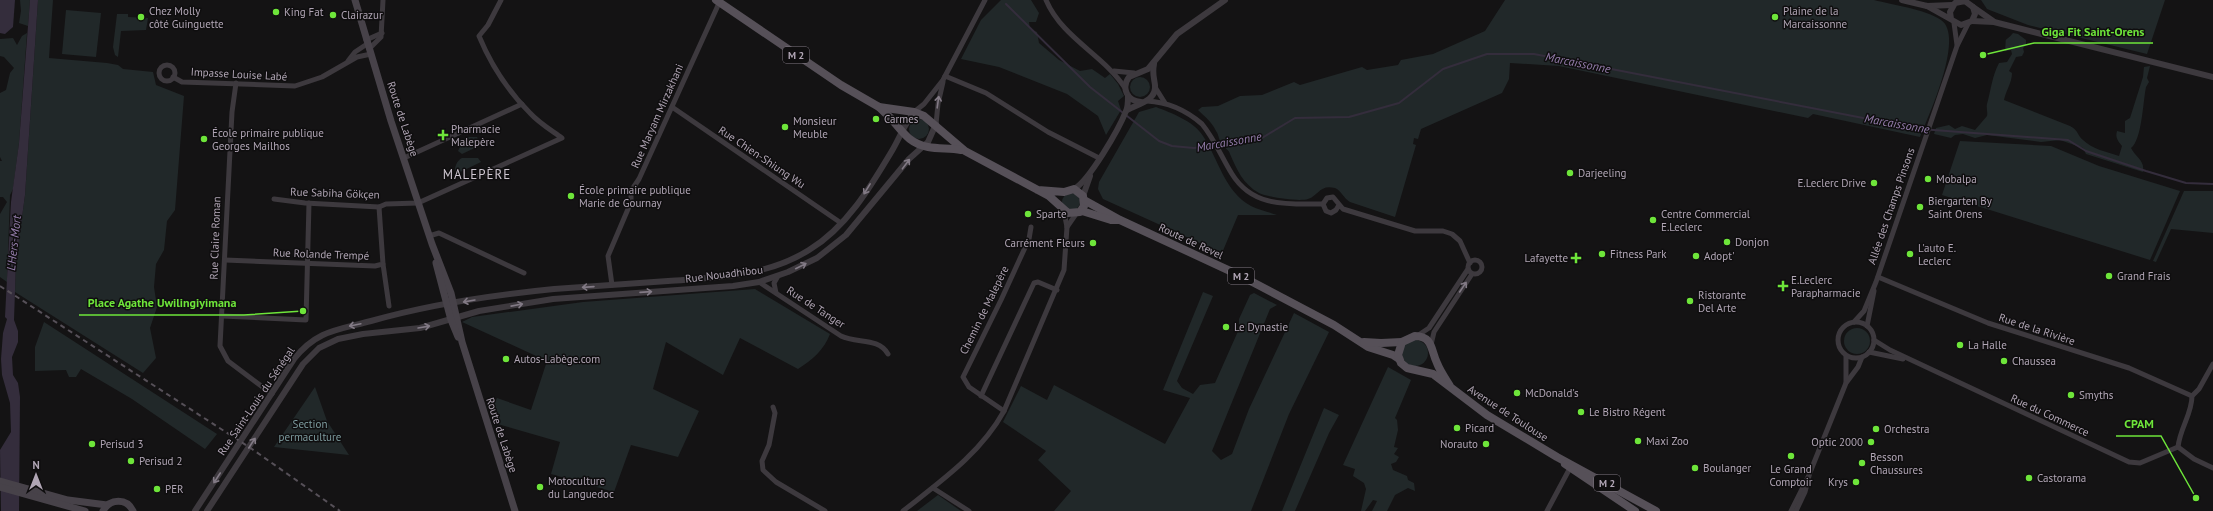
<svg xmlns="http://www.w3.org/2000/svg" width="2213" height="511" font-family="'PT Sans',sans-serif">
	<rect width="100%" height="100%" fill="#141314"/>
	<!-- green -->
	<g fill="#212829">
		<path d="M20,0H30L28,26L19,23L21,11Z"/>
		<path d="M38,0H53L49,58L107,63L118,65L123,69L153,72L156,85L184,96L175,210L167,221L164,250L156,264L154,287L157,307L150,328L156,358L143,373L15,292L16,262L25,195Z"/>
		<path d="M1001,0H1031L1039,13L1036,22H1029L1030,29L1037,32L1039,43L1059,60L1080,71L1092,69L1105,78L1110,74L1118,84L1124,96L1118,101L1121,110L1106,135L1098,116L1067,94L999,67L961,59L981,20Z"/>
		<path d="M1505,0H1874C1893,5 1925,9 1941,20C1965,36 1929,115 1920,137L1813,114L1808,118L1559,66L1510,63L1509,79L1502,93L1421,129L1418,139L1414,138L1413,144L1416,145L1395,217L1350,202C1343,198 1342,191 1335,188C1320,184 1319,195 1308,199C1299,202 1267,197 1259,193C1243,184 1237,170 1230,154C1229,150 1225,148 1222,145C1219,141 1219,135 1216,131C1212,122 1205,117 1198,110L1202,107L1218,106L1240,96L1262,95L1294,82L1300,85L1362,67L1367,70L1398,65L1401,60L1433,54L1485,31Z"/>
		<path d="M1981,0H2165L2147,54L2028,25L1987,9Z"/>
		<path d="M66,10L101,13L96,57L62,54Z"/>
		<path d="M117,14H128V17L148,18L146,30L121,31L118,57L115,55L113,47Z"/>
		<path d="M27,33L19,143L13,189L10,195L7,282L0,277V214L7,202L3,197H0V161H2L0,157V93L6,90L10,73L14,68L4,57L0,56V39L13,38L17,45L22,36Z"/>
		<path d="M2013,33L2018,34L2026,40V45L2023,48L2024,52L2022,56L2016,57L2009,71L2012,73C2012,83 2006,90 2004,100L2070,126C2079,131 2077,135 2083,140C2092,149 2107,152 2119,156L2122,146C2118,141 2115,138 2117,131L2125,133V121L2130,118L2143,77L2144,67L2150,66L2147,78L2149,82L2146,87C2143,101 2142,140 2131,148C2136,158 2145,160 2143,172L2086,154L2083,148L2060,140L2041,142L1987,135L1975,138L1963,134L1955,135L1951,138L1934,134L1936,128L1949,125L1955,129L1962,126L1975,130L1987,116C1988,112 1986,108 1987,104C1991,90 1992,76 1999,63L2007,62L2012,54L2011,50L2005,51C2007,33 2003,45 2013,33Z"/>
		<circle cx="1140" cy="87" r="10"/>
		<path d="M1156,107C1171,113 1194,121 1203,136C1219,160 1224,191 1251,206C1259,210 1269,212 1277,215H1238L1222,253L1103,199L1098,189L1099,182L1139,112Z"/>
		<circle cx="919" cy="129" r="10"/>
		<path d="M467,137H477L481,145L462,154L458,151L464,139Z"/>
		<path d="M1960,141L2051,146L2099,166L2180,191L2150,260L1942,195Z"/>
		<path d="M462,158H478L481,162L456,174C453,169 457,160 462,158Z"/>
		<path d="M2184,191H2213V233L2171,229L2156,262L2153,261Z"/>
		<circle cx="1071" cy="202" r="9"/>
		<path d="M755,289L830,334C824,350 812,360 798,369L740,338L723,375L666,342L653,389L699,411L678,457L631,445L614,492L551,474L560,442L494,423L491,411L497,398L531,410L547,361L462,322L472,317L583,302Z"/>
		<path d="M1203,292L1213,296L1177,381L1182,388L1193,394L1200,385L1215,383L1239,329V319L1250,295L1254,293L1277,305L1270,309L1212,451L1221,460L1232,454L1249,409L1294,313L1329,332L1289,414L1251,511H1054L1071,491L1038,460L1046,451L1003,422L1021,386L1047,400L1054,385L1165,444L1190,398L1163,390Z"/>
		<path d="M44,322L217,434L205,449L132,399L81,369L76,377H69L66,370L35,371V347Z"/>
		<circle cx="1857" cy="341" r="13"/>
		<circle cx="1415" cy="353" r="13"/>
		<path d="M1388,367L1411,380L1395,418L1397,420L1398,430L1394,447L1398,448L1394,454L1399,457L1396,462L1391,464L1393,470L1407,476L1408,480L1414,483L1415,491L1408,488L1395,495L1387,511H1372L1377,501L1373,500L1365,511H1361L1366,489L1364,483L1353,476L1355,469L1343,465Z"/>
		<path d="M315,387L327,421L349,455L274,447Z"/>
		<path d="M1324,408L1339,415L1329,433L1295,511H1282Z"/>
		<path d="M938,495L961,511H917Z"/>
	</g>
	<!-- water -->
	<g fill="#342d3c">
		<path d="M0,0H15L13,27L5,34L0,33Z"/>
		<path d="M30,0H38L25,195L16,262L14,320L18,331V342L12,357L13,375L18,383L20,397L19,511H1L0,450L11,432L10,403L2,375L1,359L3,333L7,319L5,317L11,202L19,143Z"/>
	</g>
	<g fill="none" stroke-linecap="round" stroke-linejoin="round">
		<!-- stream -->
		<path stroke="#342d3c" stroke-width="2" d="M1006,4L1090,87L1159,141L1172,146L1194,148L1262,138L1295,118L1349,117L1399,103L1443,69L1487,54H1534L1920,129L2068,140L2086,151L2146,171L2186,183L2213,184"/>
		<!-- minor -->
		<g stroke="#3d393e" stroke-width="5">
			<path d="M1046,0C1062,38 1104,55 1125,88"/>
			<path d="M1954,23L1957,45"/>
			<path d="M366,40L382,33"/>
			<path d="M369,49L381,37L383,0"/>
			<path d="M348,61L355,52L367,44"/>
			<circle cx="167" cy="73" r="8"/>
			<path d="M1114,71L1134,73"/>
			<path d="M945,76L986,93L1048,132L1099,158"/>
			<path d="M173,77L182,82L295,86L322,77L357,57L371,54"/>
			<path d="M236,83L232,112L220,346L228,361L272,394"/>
			<path d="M1155,87L1165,103"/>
			<path d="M1147,101C1168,102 1187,111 1202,124C1215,140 1222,158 1232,174C1253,208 1288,204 1323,204"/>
			<path d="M672,107L841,223"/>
			<path d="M914,112L924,104L943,80L985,0"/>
			<path d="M936,124L938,104L943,82"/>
			<path d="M404,158L522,104"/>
			<path d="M274,199L305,203L379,207L386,204L418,203L562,138C551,130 539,123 530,113C508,91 491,65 479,36L488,25L501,0"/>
			<path d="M1339,205L1336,210L1331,213L1326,211L1323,204L1327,198L1333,197L1343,209L1415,231H1443L1452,234L1460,241L1470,263"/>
			<path d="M1067,227L1076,214"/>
			<path d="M429,236L439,233L524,273"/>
			<circle cx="1475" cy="267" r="7"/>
			<path d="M225,260L375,266L383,264L379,207"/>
			<path d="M383,264L389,306"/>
			<path d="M1878,277L1988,323L2129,368L2192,396"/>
			<path d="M759,282L841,336C857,344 878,337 888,354"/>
			<path d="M612,285L608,256L631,202V191L639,179L720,1"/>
			<path d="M776,293L774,283L778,276"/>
			<path d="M222,316L306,320L309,203"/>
			<path d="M1854,322L1864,311L1876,282L1957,46L1968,24"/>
			<circle cx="1856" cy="340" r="18"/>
			<path d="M1867,326L1874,291"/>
			<path d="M1417,336L1429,328L1468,269"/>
			<path d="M1874,340L1890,350L2129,462L2140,463L2178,447"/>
			<path d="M1431,345L1434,332L1472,274"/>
			<path d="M1869,352L1903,359"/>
			<path d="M1846,382V356"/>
			<path d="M981,396L1034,283L1038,282L1057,290"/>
			<path d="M773,407L775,413L769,445L762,461L763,470L776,482L825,511"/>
			<path d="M1004,411L969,387L963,377L1001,300L1029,239L1031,227"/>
			<path d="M2178,447C2180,428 2192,414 2192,396L2199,389L2213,364"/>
			<path d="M2178,447L2194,459L2213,468"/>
			<path d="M933,488L969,511"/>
			<path d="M903,511C941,481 981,453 1004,411L1064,270L1067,227L1064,212"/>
			<path d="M1547,511L1570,468"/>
			<path d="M1791,511L1809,475L1846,383L1858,367L1862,357"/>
			<path d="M1796,511L1805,492L1809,476"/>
		</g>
		<!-- tertiary -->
		<g stroke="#3d393e" stroke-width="6">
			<path d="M1902,0L1927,6L1952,5"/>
			<path d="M1927,6L1961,25L1972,21L1975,14L1973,7L1965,1L1955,3L1950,12L1951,19"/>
			<path d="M1973,7L1993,21"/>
			<path d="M1972,21L1994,22L2213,77"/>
			<path d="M1141,102C1127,101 1121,88 1129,77L1148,69L1177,34L1225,0"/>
			<path d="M1127,110C1137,104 1157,101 1155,85C1154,77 1152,73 1154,64"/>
			<path d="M1074,189C1089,181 1119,129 1126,111C1128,107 1128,101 1128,96"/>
			<path d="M1083,196L1090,176"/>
			<path d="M195,511L294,359C317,330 338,330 371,321C430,304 493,295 554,289C592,286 630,284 668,281C718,277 766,277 809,250C847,227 871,186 893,149C900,137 905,123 914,112"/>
			<path d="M207,511L303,364L319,348L338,339L363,334L420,328L479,311L553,299L733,286L759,282L788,272L817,258L846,235L909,159L928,142L936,124"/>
		</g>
		<!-- secondary -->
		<g stroke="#474249" stroke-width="7">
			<path d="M355,0L391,121L432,244L451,293L462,342L515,511"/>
			<path d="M436,263L451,320L458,337"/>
			<path d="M0,481L68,500L107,505"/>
			<path d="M0,487L85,511"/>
			<path d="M103,511C110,498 127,498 133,511"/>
		</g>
		<!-- primary -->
		<g stroke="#565058" stroke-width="8">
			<path d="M716,0L841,85L879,107L914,112L924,116L965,151L1049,196L1068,213L1080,212L1084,206L1083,196L1074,189L1064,192L1038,190"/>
			<path d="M879,107C884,112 890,117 894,122C904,134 911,144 928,147C939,149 950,148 961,150"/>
			<path d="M1084,200L1120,220L1241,276L1334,325L1368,347L1393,355L1399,359"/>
			<path d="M1082,211L1111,220H1119"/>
			<path d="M1364,342L1381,343L1402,342"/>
			<path d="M1450,386C1445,378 1440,371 1437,363C1431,351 1433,336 1415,336L1402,342L1398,355L1401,363L1407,368L1433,374L1487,415L1557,457L1656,511"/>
			<path d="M1565,464L1635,511"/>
		</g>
		<!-- rail -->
		<path stroke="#565058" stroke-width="2" stroke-dasharray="5 4" stroke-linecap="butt" d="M0,286L252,449L340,511"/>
	</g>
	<!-- one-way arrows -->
	<defs><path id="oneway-shaft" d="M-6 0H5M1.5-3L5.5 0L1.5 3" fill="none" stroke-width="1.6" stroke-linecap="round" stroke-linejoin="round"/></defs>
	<g stroke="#827a85">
		<use href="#oneway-shaft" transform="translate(938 102) rotate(-82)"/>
		<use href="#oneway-shaft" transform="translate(906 164) rotate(-53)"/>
		<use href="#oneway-shaft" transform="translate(867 189) rotate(122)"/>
		<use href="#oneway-shaft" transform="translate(801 266) rotate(-27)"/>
		<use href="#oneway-shaft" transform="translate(588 287) rotate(176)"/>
		<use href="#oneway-shaft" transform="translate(1463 287) rotate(-56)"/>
		<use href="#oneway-shaft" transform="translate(646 292) rotate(-4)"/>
		<use href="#oneway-shaft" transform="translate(469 301) rotate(170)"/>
		<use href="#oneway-shaft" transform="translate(517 305) rotate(-11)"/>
		<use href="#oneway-shaft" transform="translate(355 325) rotate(168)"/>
		<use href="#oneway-shaft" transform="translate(424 327) rotate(-10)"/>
		<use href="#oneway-shaft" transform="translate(252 443) rotate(-57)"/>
		<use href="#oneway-shaft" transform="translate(217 478) rotate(123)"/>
	</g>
	<!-- markers -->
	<g fill="#6ee53a" stroke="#0f0e0f" stroke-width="1.5">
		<circle cx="276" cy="12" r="4"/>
		<circle cx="333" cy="15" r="4"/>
		<circle cx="141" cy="17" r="4"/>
		<circle cx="1775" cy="17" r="4"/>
		<circle cx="876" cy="119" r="4"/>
		<circle cx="785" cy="127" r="4"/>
		<path d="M441 129h4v4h4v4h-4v4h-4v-4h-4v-4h4z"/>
		<circle cx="204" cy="139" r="4"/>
		<circle cx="1570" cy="173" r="4"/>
		<circle cx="1928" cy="179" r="4"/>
		<circle cx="1874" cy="183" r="4"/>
		<circle cx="571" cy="196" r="4"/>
		<circle cx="1920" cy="207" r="4"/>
		<circle cx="1028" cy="214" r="4"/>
		<circle cx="1653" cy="220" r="4"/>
		<circle cx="1727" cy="242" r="4"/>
		<circle cx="1093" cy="243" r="4"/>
		<circle cx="1602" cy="254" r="4"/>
		<circle cx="1910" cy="254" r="4"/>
		<circle cx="1696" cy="256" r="4"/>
		<path d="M1574 252h4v4h4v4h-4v4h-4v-4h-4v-4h4z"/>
		<circle cx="2109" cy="276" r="4"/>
		<path d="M1781 280h4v4h4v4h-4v4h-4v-4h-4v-4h4z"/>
		<circle cx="1690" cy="301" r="4"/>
		<circle cx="1226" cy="327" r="4"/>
		<circle cx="1960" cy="345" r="4"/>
		<circle cx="506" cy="359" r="4"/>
		<circle cx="2004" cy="361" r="4"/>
		<circle cx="1517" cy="393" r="4"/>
		<circle cx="2071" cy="395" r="4"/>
		<circle cx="1581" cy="412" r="4"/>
		<circle cx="1457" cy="428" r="4"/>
		<circle cx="1876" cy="429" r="4"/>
		<circle cx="1638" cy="441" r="4"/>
		<circle cx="1871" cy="442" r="4"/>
		<circle cx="92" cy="444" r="4"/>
		<circle cx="1486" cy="444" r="4"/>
		<circle cx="1791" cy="456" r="4"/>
		<circle cx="131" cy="461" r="4"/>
		<circle cx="1862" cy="463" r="4"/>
		<circle cx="1695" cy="468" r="4"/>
		<circle cx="2029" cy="478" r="4"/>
		<circle cx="1856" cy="482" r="4"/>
		<circle cx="540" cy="487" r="4"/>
		<circle cx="157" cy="489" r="4"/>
	</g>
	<g text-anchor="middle" stroke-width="3" stroke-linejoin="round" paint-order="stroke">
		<!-- shield labels -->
		<g fill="#0f0e0f" stroke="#807882" stroke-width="1">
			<rect x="783" y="47" width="26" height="16" rx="3"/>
			<rect x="1228" y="268" width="26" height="16" rx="3"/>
			<rect x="1594" y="475" width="26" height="16" rx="3"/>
		</g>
		<g font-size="10" font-weight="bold" fill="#b0a5b4">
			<text x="796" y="59">M 2</text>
			<text x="1241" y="280">M 2</text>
			<text x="1607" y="487">M 2</text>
		</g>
		<!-- poi labels -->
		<g font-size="11" fill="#b0a5b4" stroke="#0f0e0f" text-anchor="start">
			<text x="149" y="15">Chez Molly<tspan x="149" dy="13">côté Guinguette</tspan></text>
			<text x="1783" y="15">Plaine de la<tspan x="1783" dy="13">Marcaissonne</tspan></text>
			<text x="284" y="16">King Fat</text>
			<text x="341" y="19">Clairazur</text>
			<text x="884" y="123">Carmes</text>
			<text x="793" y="125">Monsieur<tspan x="793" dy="13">Meuble</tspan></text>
			<text x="451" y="133">Pharmacie<tspan x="451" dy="13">Malepère</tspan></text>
			<text x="212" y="137">École primaire publique<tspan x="212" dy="13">Georges Mailhos</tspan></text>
			<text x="1578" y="177">Darjeeling</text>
			<text x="1936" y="183">Mobalpa</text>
			<text x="1866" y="187" text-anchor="end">E.Leclerc Drive</text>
			<text x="579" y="194">École primaire publique<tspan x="579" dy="13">Marie de Gournay</tspan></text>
			<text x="1928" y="205">Biergarten By<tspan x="1928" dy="13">Saint Orens</tspan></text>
			<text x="1036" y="218">Sparte</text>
			<text x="1661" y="218">Centre Commercial<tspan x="1661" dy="13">E.Leclerc</tspan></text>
			<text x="1735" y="246">Donjon</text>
			<text x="1085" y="247" text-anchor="end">Carrément Fleurs</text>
			<text x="1918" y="252">L'auto E.<tspan x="1918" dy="13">Leclerc</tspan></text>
			<text x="1610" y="258">Fitness Park</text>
			<text x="1704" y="260">Adopt'</text>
			<text x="1568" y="262" text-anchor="end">Lafayette</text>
			<text x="2117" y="280">Grand Frais</text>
			<text x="1791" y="284">E.Leclerc<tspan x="1791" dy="13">Parapharmacie</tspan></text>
			<text x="1698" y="299">Ristorante<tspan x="1698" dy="13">Del Arte</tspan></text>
			<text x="1234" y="331">Le Dynastie</text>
			<text x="1968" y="349">La Halle</text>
			<text x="514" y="363">Autos-Labège.com</text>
			<text x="2012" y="365">Chaussea</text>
			<text x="1525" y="397">McDonald's</text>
			<text x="2079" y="399">Smyths</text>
			<text x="1589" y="416">Le Bistro Régent</text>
			<text x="1465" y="432">Picard</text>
			<text x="1884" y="433">Orchestra</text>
			<text x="1646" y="445">Maxi Zoo</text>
			<text x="1863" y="446" text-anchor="end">Optic 2000</text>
			<text x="100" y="448">Perisud 3</text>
			<text x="1478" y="448" text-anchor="end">Norauto</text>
			<text x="1870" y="461">Besson<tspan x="1870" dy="13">Chaussures</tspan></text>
			<text x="139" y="465">Perisud 2</text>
			<text x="1703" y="472">Boulanger</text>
			<text x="1791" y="473" text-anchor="middle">Le Grand<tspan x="1791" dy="13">Comptoir</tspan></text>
			<text x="2037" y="482">Castorama</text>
			<text x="548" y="485">Motoculture<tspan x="548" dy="13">du Languedoc</tspan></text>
			<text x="1848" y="486" text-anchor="end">Krys</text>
			<text x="165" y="493">PER</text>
		</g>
		<!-- street labels -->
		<g font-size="11" fill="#b0a5b4" stroke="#0f0e0f">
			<text transform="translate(239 74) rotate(3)" y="4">Impasse Louise Labé</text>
			<text transform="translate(657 116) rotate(-66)" y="4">Rue Maryam Mirzakhani</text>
			<text transform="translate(403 119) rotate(72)" y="4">Route de Labège</text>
			<text transform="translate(762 157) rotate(34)" y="4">Rue Chien-Shiung Wu</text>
			<text transform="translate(335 193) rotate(2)" y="4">Rue Sabiha Gökçen</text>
			<text transform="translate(1891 206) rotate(-71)" y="4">Allée des Champs Pinsons</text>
			<text transform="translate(215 238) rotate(-88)" y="4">Rue Claire Roman</text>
			<text transform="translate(1191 241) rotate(25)" y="4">Route de Revel</text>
			<text transform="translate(321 254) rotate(2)" y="4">Rue Rolande Trempé</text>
			<text transform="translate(724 274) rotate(-7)" y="4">Rue Nouadhibou</text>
			<text transform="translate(816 307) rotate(33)" y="4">Rue de Tanger</text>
			<text transform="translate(984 310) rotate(-64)" y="4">Chemin de Malepère</text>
			<text transform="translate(2037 329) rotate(18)" y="4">Rue de la Rivière</text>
			<text transform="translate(256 401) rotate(-56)" y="4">Rue Saint-Louis du Sénégal</text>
			<text transform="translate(1508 413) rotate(33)" y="4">Avenue de Toulouse</text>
			<text transform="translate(2050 415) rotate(25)" y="4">Rue du Commerce</text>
			<text transform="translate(502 435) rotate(72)" y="4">Route de Labège</text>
		</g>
		<!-- park labels -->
		<g font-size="11" fill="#7d9b9e" stroke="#0f0e0f">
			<text x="310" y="428">Section<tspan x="310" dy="13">permaculture</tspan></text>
		</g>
		<!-- water labels -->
		<g font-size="12" font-style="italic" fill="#967ead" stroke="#0f0e0f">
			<text transform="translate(1578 63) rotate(11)" y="4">Marcaissonne</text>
			<text transform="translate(1897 124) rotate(10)" y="4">Marcaissonne</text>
			<text transform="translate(1229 142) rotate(-10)" y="4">Marcaissonne</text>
			<text transform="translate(14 243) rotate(-84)" y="4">L'Hers-Mort</text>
		</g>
		<!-- quarter labels -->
		<g font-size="13" letter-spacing="1" fill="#cec6d0" stroke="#0f0e0f">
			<text x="477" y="179">MALEPÈRE</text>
		</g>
	</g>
	<!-- callouts -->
	<path fill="none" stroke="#6ee53a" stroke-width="1.5" d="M1983 55L2034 43H2153M303 311L244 315H79M2196 498L2161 436H2116"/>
	<g fill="#6ee53a" stroke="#0f0e0f" stroke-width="1.5">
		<circle cx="1983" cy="55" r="4"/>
		<circle cx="303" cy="311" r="4"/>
		<circle cx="2196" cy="498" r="4"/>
	</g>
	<g font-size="12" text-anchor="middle" font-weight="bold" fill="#6ee53a" stroke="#0f0e0f" stroke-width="3" stroke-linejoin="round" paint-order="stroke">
		<text x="2093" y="36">Giga Fit Saint-Orens</text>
		<text x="162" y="307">Place Agathe Uwilingiyimana</text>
		<text x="2139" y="428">CPAM</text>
	</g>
	<!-- north arrow -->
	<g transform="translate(36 475)" stroke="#0f0e0f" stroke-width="3" paint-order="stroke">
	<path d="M0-3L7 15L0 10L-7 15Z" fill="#b0a5b4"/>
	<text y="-6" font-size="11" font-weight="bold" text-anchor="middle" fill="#b0a5b4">N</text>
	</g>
</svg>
